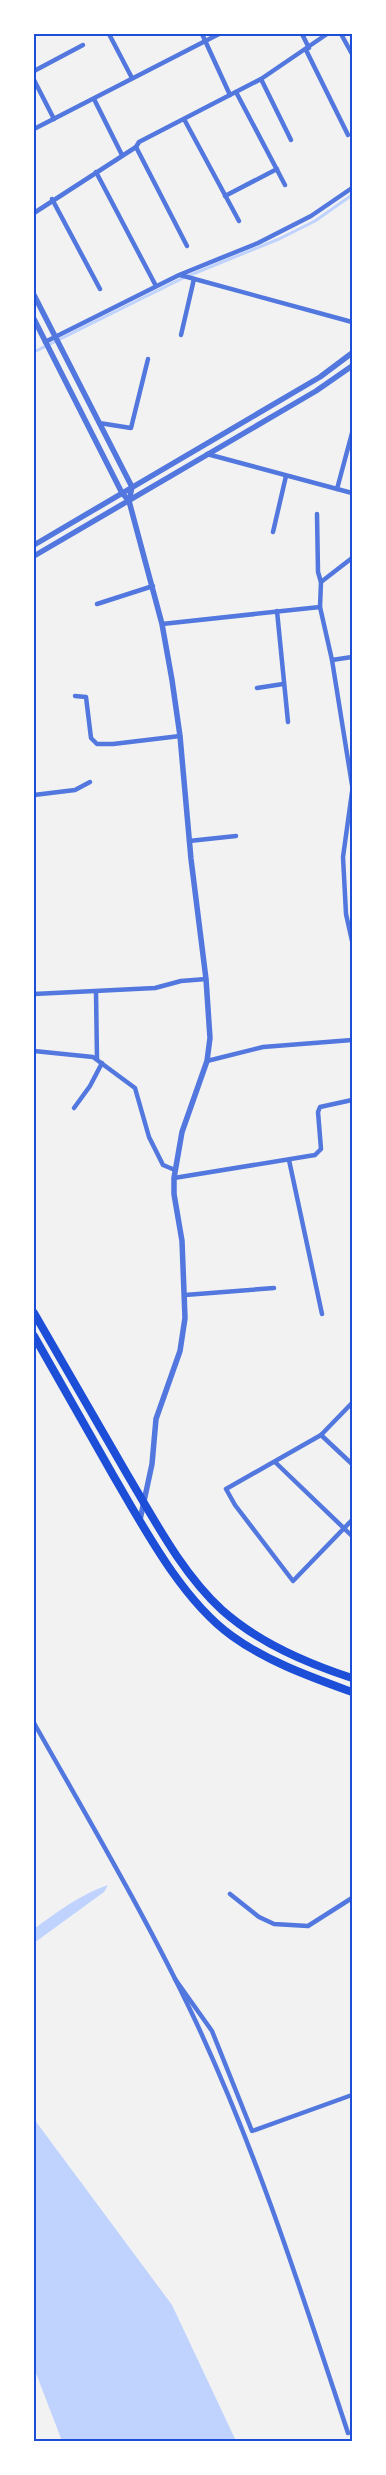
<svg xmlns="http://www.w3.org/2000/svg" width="386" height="2475" font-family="'DM Sans',sans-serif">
	<rect width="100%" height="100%" fill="#f2f2f2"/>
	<!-- water -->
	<g fill="#bfd3fe">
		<path d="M108,1885L104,1892L34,1943V1929C57,1912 81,1894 108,1885Z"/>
		<path d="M34,2119L172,2305L236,2441H62L34,2368Z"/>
	</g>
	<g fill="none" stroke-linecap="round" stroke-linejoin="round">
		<!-- stream -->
		<path stroke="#bfd3fe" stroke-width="3" d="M34,352L183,278L279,239L315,221L352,195"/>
		<!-- minor -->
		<g stroke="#5277de" stroke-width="4.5">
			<path d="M109,34L132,78"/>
			<path d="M202,34L230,95"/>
			<path d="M302,34L309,48"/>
			<path d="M341,34L352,54"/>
			<path d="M306,50L348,135"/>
			<path d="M34,71L83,45"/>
			<path d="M261,79L291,140"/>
			<path d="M34,80L54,119"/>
			<path d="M236,92L285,185"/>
			<path d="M94,99L122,155"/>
			<path d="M184,119L239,221"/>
			<path d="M34,129L219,34"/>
			<path d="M136,147L187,246"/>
			<path d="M96,172L156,286"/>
			<path d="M225,196L277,169"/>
			<path d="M52,199L100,289"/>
			<path d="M34,213L136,147L139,142L261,79L327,34"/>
			<path d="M180,275L352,322"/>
			<path d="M181,335L194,279"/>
			<path d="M45,342L179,275L258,243L311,216L352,188"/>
			<path d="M99,423L131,428L148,359"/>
			<path d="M207,454L352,493"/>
			<path d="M337,489L352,433"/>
			<path d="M317,514L318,572L321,582"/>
			<path d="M273,532L286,476"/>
			<path d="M97,604L153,586"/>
			<path d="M320,607L321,582L352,558"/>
			<path d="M277,611L288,722"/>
			<path d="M162,624L320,607L332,660L352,785"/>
			<path d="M332,660L352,657"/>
			<path d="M257,688L283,684"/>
			<path d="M75,696L86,697L91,738L97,744H113L180,736"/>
			<path d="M352,792L343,857L346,914L352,941"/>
			<path d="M34,795L75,790L90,782"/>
			<path d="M189,841L236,836"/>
			<path d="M96,992L97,1059"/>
			<path d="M34,994L155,988L181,981L206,979"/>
			<path d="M34,1051L93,1057L135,1088L149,1137L163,1165L175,1170"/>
			<path d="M207,1061L263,1047L352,1040"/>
			<path d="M74,1108L90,1086L102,1063"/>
			<path d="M289,1160L322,1314"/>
			<path d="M174,1178L315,1155L321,1149L318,1112L320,1107L352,1100"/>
			<path d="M185,1295L274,1288"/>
			<path d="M352,1403L321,1435L226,1489L235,1505L293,1581L352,1520"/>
			<path d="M321,1435L352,1464"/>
			<path d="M275,1462L352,1536"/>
			<path d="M34,1723C90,1822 148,1920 196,2022C258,2155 302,2294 348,2433"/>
			<path d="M230,1894L259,1917L274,1924L308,1926L352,1898"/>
			<path d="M175,1979L212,2031L252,2131L352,2095"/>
		</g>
		<!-- tertiary -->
		<g stroke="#5277de" stroke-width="5.5">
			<path d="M34,295L132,487L129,501"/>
			<path d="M34,319L122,493L129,501L162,624L172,680L180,736L191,859L206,979L210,1038L207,1061L182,1132L174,1178V1194L182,1241L185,1318L180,1351L156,1419L152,1464L140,1520"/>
			<path d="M34,545L320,377L352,353"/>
			<path d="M34,556L316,391L352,366"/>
		</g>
		<!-- primary -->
		<g stroke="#1d4ed8" stroke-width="8">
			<path d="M34,1313C65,1367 96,1420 127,1474C155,1521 182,1573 222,1610C259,1643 306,1663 352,1678"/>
			<path d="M34,1336C60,1382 87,1429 113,1475C144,1528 182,1600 232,1636C268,1662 311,1677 352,1692"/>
		</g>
	</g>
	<!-- border -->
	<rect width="386" height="2475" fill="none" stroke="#ffffff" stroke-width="70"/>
	<rect x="35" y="35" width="316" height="2405" fill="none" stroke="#1d4ed8" stroke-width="2"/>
</svg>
